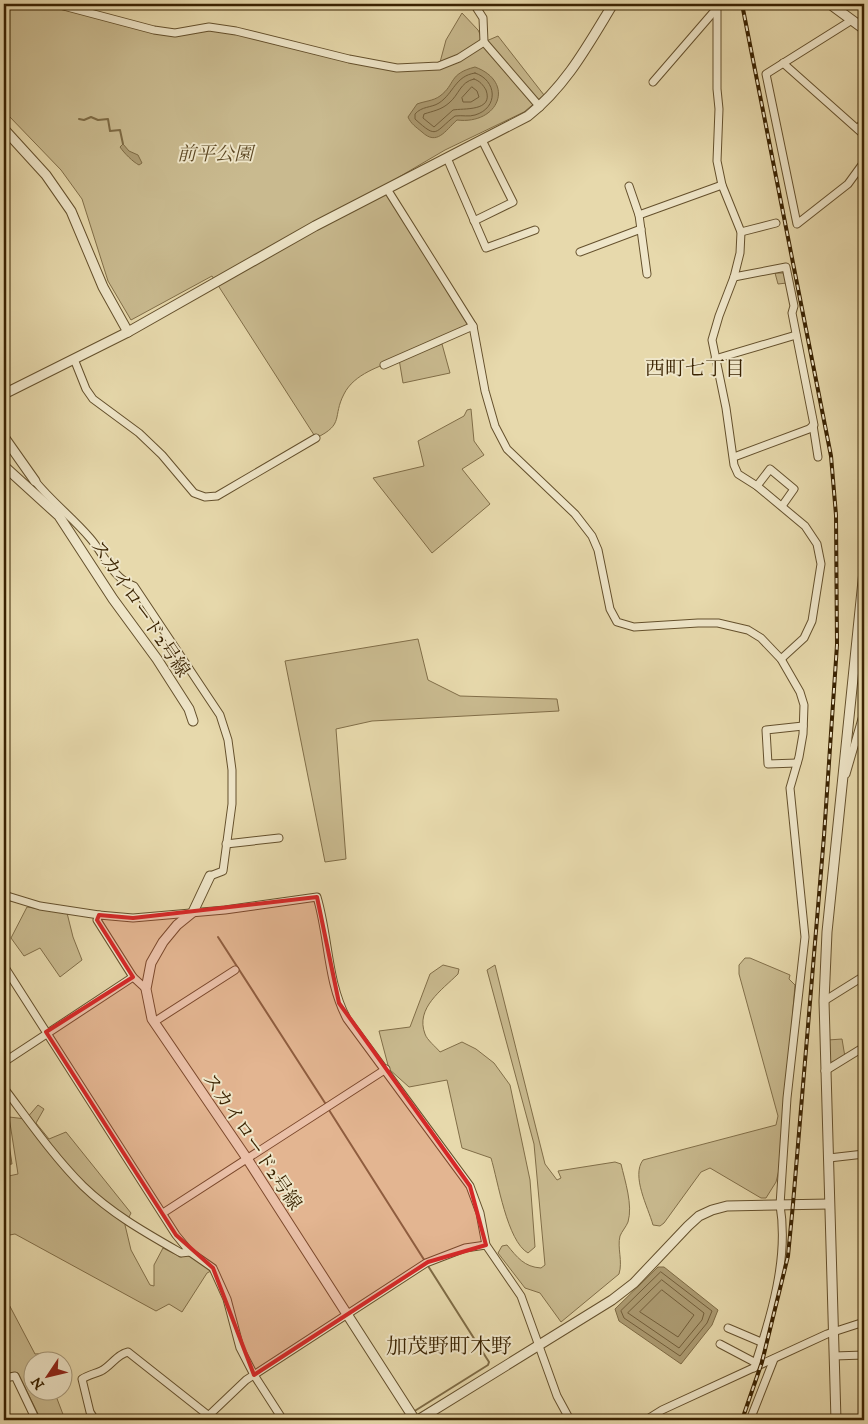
<svg xmlns="http://www.w3.org/2000/svg" width="868" height="1424" font-family="'IM FELL DW Pica','Noto Serif JP',serif">
	<rect width="100%" height="100%" fill="#e7d9ac"/>
	<filter id="stains"><feTurbulence type="fractalNoise" baseFrequency=".004" numOctaves="4"/><feColorMatrix values="0 0 0 0 .2 0 0 0 0 .09 0 0 0 0 .02 0 0 0 .5 -.17"/></filter>
	<radialGradient id="worn" r=".72"><stop offset=".6" stop-color="#630" stop-opacity="0"/><stop offset="1" stop-color="#630" stop-opacity=".3"/></radialGradient>
	<!-- green -->
	<g fill="#c9ba8f" stroke="#816e48">
		<path d="M4,4H53L175,33L209,27L397,68L439,66L446,40L462,13L478,30L484,42L498,36L544,95L524,112L445,150L382,187L473,326L400,359L442,344L450,373L403,383L399,359C380,366 354,374 344,394C332,417 345,424 316,438L212,276L131,320L108,281L82,199L61,170L8,115L4,106Z"/>
		<path d="M775,273H785L787,283L778,284Z"/>
		<path d="M471,409L474,441L484,455L462,469L490,504L432,553L373,478L424,466L418,441L464,416L467,410Z"/>
		<path d="M418,639L428,680L460,696L557,699L559,711L372,721L336,729L346,859L325,862L285,661Z"/>
		<path d="M27,907L67,913L73,937L82,960L60,977L40,948L24,956L11,938Z"/>
		<path d="M745,958H750L790,975L789,979L795,985L780,1166L776,1182L766,1198H761L710,1168L701,1172L664,1223L660,1226L653,1225C648,1207 631,1176 643,1160L776,1125L778,1116L739,974V965Z"/>
		<path d="M443,965L459,969L458,974C442,990 415,1008 425,1034C427,1040 436,1047 440,1052L462,1042L476,1049L494,1063L510,1085L530,1180L535,1247L528,1253C507,1241 498,1181 491,1158L462,1148L447,1080L409,1087L389,1069L379,1031L410,1027L430,974Z"/>
		<path d="M495,965L545,1164L557,1180L561,1178L558,1171L615,1162L621,1164C625,1181 633,1205 628,1222C626,1227 622,1231 620,1236C617,1248 623,1261 619,1274L561,1322L540,1293L525,1288L498,1253L502,1246L507,1245C517,1257 524,1267 541,1268L545,1265L534,1144L487,970Z"/>
		<path d="M842,1039L845,1057L829,1063L828,1040Z"/>
		<path d="M38,1105L44,1109L36,1123L49,1139L66,1132L131,1213L125,1225L131,1250L150,1285L154,1286V1265L163,1248L181,1257L190,1254L211,1271L207,1273L182,1312L169,1304L156,1311L15,1234L4,1236V1177L18,1174L9,1117L26,1119Z"/>
		<path d="M4,1295L35,1354L53,1353L57,1361L32,1362V1392H58L56,1396L64,1417L63,1420H41L18,1373L8,1374L4,1365Z"/>
	</g>
	<!-- water -->
	<g fill="#ac9b72" stroke="#7e6b45">
		<path d="M475,67C516,82 499,125 457,120C445,131 437,146 422,132C416,127 411,124 408,117L417,104C425,101 433,101 440,96C456,84 448,74 475,67Z"/>
		<path d="M123,144L129,151L138,155L142,163L139,165C133,162 124,153 120,147Z"/>
		<path d="M4,1110L12,1164L5,1165L4,1160Z"/>
		<path d="M658,1267H664L718,1310L712,1325L681,1364L619,1321L615,1309Z"/>
	</g>
	<g fill="none" stroke-linecap="round" stroke-linejoin="round">
		<!-- shore -->
		<g stroke="#725e3a" stroke-width="1">
			<path d="M475,73C497,80 499,108 475,115C469,117 462,115 455,116C434,132 438,140 415,119V114C422,106 431,108 439,103C454,93 455,76 475,73Z"/>
			<path d="M474,79C480,81 483,85 486,90C494,112 463,108 453,110L434,127L423,118L424,114C433,111 441,110 449,103C459,95 460,82 474,79Z"/>
			<path d="M472,87L477,91L479,97L471,102H463L462,98Z"/>
			<path d="M661,1272L712,1311L707,1323L680,1356L624,1318L621,1311Z"/>
			<path d="M662,1280L704,1313L702,1320L679,1348L628,1313Z"/>
			<path d="M662,1290L694,1315L678,1337L640,1312Z"/>
		</g>
		<!-- stream -->
		<g stroke="#7e6b45" stroke-width="2">
			<path d="M79,119L84,120L91,117L98,120L108,119L110,131L120,130L123,144"/>
			<path d="M218,937L327,1106"/>
			<path d="M329,1110L489,1362L488,1365L413,1412"/>
			<path d="M400,1420L409,1415"/>
		</g>
		<!-- minor casing -->
		<g stroke="#64502c" stroke-width="9">
			<g id="minor">
				<path d="M56,4L154,30L175,33L209,27L236,31L349,59L397,68L439,66L459,58L484,42"/>
				<path d="M474,4L483,18L484,42L540,107"/>
				<path d="M717,4V89L719,109L717,161L722,185L741,232L740,253L734,277L719,316L712,340L726,408L734,465L738,474L757,486L805,526L817,544L821,564L812,621L804,638L781,659"/>
				<path d="M852,20L766,74L797,224L848,184L864,162"/>
				<path d="M783,63L864,135"/>
				<path d="M653,82L717,8"/>
				<path d="M858,129L864,121"/>
				<path d="M447,158L486,248L535,230"/>
				<path d="M629,186L639,215L647,274"/>
				<path d="M387,189L473,326L485,391L495,426L507,449L575,514L592,536L598,550L610,609L617,622L634,627L698,623H718L748,630L761,638L781,659L800,692L804,705L803,734L799,757L790,788L805,937L787,1098L780,1205C789,1258 771,1317 754,1368"/>
				<path d="M639,215L722,185"/>
				<path d="M474,221L513,202L482,140"/>
				<path d="M741,232L776,223"/>
				<path d="M580,252L641,229"/>
				<path d="M74,359L86,389L93,399L139,433L162,455L194,493L205,497L217,496L316,438"/>
				<path d="M715,359L796,335"/>
				<path d="M384,365L473,326"/>
				<path d="M813,425L818,457"/>
				<path d="M734,457L809,429L814,425L792,313L794,306L786,267L734,277"/>
				<path d="M35,481C52,502 73,518 90,538C104,554 113,579 134,586L220,715L228,740L232,770V804L223,871L210,876"/>
				<path d="M757,486L770,469L794,489L782,506"/>
				<path d="M797,763L768,764L766,730L803,726"/>
				<path d="M846,774L864,712"/>
				<path d="M226,844L279,838"/>
				<path d="M4,895L40,906L99,915"/>
				<path d="M4,966L176,1235L190,1252L213,1268L227,1299L240,1348L254,1375L283,1420"/>
				<path d="M146,989L133,977L97,920L99,915L133,918L225,910L317,897C329,937 327,982 347,1019L470,1186L480,1213L486,1245L521,1296L557,1396L570,1420"/>
				<path d="M824,1001L864,976"/>
				<path d="M154,1022L235,970"/>
				<path d="M4,1062L133,977"/>
				<path d="M825,1071L864,1047"/>
				<path d="M4,1088C29,1121 54,1157 83,1186C112,1214 146,1233 181,1253L190,1252"/>
				<path d="M829,1158L864,1154"/>
				<path d="M163,1213L386,1069"/>
				<path d="M728,1328L761,1342"/>
				<path d="M720,1344L756,1363"/>
				<path d="M834,1356L864,1355"/>
				<path d="M4,1376L5,1378L15,1376L36,1420"/>
				<path d="M95,1420L90,1412L82,1379C88,1375 94,1374 101,1371C111,1366 117,1354 128,1352L209,1416"/>
				<path d="M204,1420L246,1380L426,1263L465,1248L486,1245"/>
				<path d="M646,1420L662,1410L827,1334L864,1322"/>
				<path d="M750,1420L774,1359"/>
			</g>
		</g>
		<!-- tertiary casing -->
		<g stroke="#64502c" stroke-width="11">
			<g id="tertiary">
				<path d="M830,4L864,29"/>
				<path d="M4,129L46,175L71,211L103,287L128,332"/>
				<path d="M4,394L128,332L315,226L528,116C566,86 588,45 613,4"/>
				<path d="M4,437L35,481"/>
				<path d="M4,466L59,516L113,599L157,659L189,709L193,721"/>
				<path d="M210,876L193,912L177,925L163,942L151,963L146,989L152,1019L248,1160L415,1420"/>
				<path d="M418,1420L612,1300L634,1283L688,1226L699,1216L712,1210L727,1206L829,1204"/>
				<path d="M836,1420L824,1001L827,932L864,571"/>
			</g>
		</g>
		<!-- minor -->
		<use href="#minor" stroke="#efe6c9" stroke-width="7"/>
		<!-- tertiary -->
		<use href="#tertiary" stroke="#efe6c9" stroke-width="9"/>
		<!-- rail casing -->
		<g stroke="#392201" stroke-width="4">
			<path id="rail" d="M742,4L831,456L836,515L837,645L824,836L793,1204L788,1256L762,1362L742,1420"/>
		</g>
		<!-- rail -->
		<use href="#rail" stroke="#efe6c9" stroke-width="2" stroke-dasharray="5.5" stroke-linecap="butt"/>
	</g>
	<!-- marked area -->
	<path fill="#d62828" fill-opacity="0.2" stroke="#d62828" stroke-width="4" stroke-linejoin="round" d="M317,897L339,1003L470,1186L486,1245L428,1262L254,1375L213,1268L176,1235L46,1032L133,977L97,920L99,915L133,918Z"/>
	<g text-anchor="middle" stroke-width="4" stroke-linejoin="round" paint-order="stroke">
		<!-- park labels -->
		<g font-size="19" font-style="italic" fill="#5d4824" stroke="#efe6c9">
			<text x="215" y="160">前平公園</text>
		</g>
		<!-- street labels -->
		<g font-size="19" fill="#392201" stroke="#efe6c9">
			<text transform="translate(141 608) rotate(56)" y="7">スカイロード2号線</text>
			<text transform="translate(253 1141) rotate(56)" y="7">スカイロード2号線</text>
		</g>
		<!-- neighbourhood labels -->
		<g font-size="20" fill="#392201" stroke="#efe6c9">
			<text x="695" y="375">西町七丁目</text>
		</g>
		<!-- quarter labels -->
		<g font-size="21" fill="#392201" stroke="#efe6c9">
			<text x="449" y="1353">加茂野町木野</text>
		</g>
	</g>
	<!-- margin -->
	<rect width="868" height="1424" fill="none" stroke="#e7d9ac" stroke-width="20"/>
	<rect x="5" y="5" width="858" height="1414" fill="none" stroke="#392201" stroke-width="2.5"/>
	<rect x="10" y="10" width="848" height="1404" fill="none" stroke="#392201"/>
	<!-- north arrow -->
	<g transform="translate(48 1376) rotate(235)"><circle r="24" fill="#efe6c9" stroke="#a69879"/>
	<path d="M0-4L9 19L0 12L-9 19Z" fill="#8f2418"/>
	<text y="-8" font-size="14" font-weight="bold" text-anchor="middle" fill="#392201">N</text>
	</g>
	<rect width="100%" height="100%" filter="url(#stains)"/>
	<rect width="100%" height="100%" fill="url(#worn)"/>
</svg>
